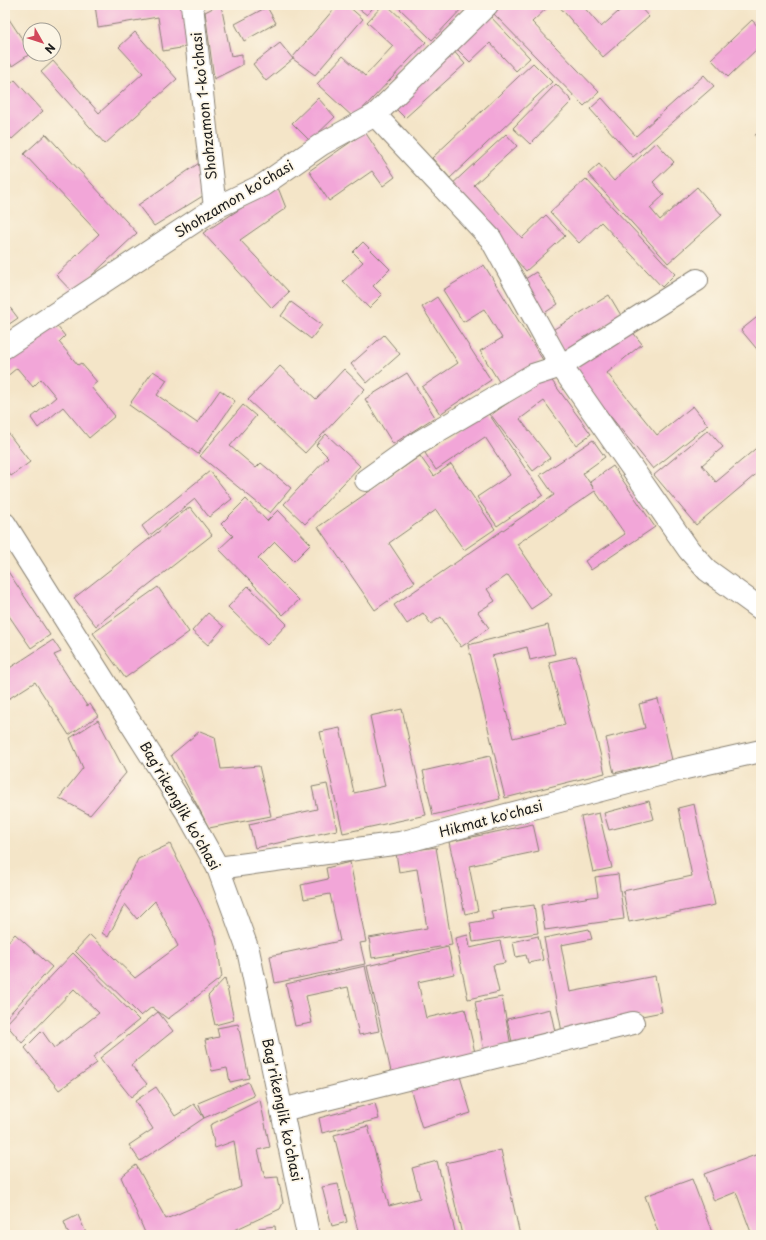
<svg xmlns="http://www.w3.org/2000/svg" width="766" height="1240" font-family="'Playpen Sans',sans-serif">
	<rect width="100%" height="100%" fill="#fcf5e5"/>
	<filter id="ink" filterUnits="userSpaceOnUse"><feTurbulence type="fractalNoise" baseFrequency=".025" numOctaves="2"/><feDisplacementMap in="SourceGraphic" scale="8" xChannelSelector="R" yChannelSelector="G"/><feConvolveMatrix kernelMatrix="1 2 1 2 8 2 1 2 1" color-interpolation-filters="sRGB"/></filter>
	<filter id="wash" filterUnits="userSpaceOnUse"><feTurbulence type="fractalNoise" baseFrequency=".012" numOctaves="4" result="noise"/><feDisplacementMap in="SourceGraphic" scale="16" xChannelSelector="R" yChannelSelector="G"/><feGaussianBlur stdDeviation="0.9" result="paint"/><feColorMatrix in="noise" values="0 0 0 0 0 0 0 0 0 0 0 0 0 0 0 0 0 1.4 0 .05"/><feComposite in="paint" operator="in"/></filter>
	<g filter="url(#wash)">
		<rect width="100%" height="100%" fill="#f4e5c8"/>
		<g id="blocks">
			<!-- building -->
			<g fill="#f2a6d8">
				<path d="M95,5H185L192,46L163,51L158,17L98,27Z"/>
				<path d="M219,5H221L231,56L242,54V65L214,79L205,12Z"/>
				<path d="M328,5H347L363,19L315,75L293,59L266,81L253,64L280,43L293,59V57L333,10Z"/>
				<path d="M354,5H375L367,15Z"/>
				<path d="M383,5H387L426,42L354,118L317,84L343,56L365,76L393,46L367,22Z"/>
				<path d="M396,5H465L432,40Z"/>
				<path d="M495,5H550L532,22L599,92L584,106L490,10Z"/>
				<path d="M558,5H582L601,27L626,5H638L649,17L603,57Z"/>
				<path d="M267,7L276,23L244,41L235,24Z"/>
				<path d="M5,13L30,51V54L12,66L5,55Z"/>
				<path d="M488,14L530,58L516,71L490,43L470,62L454,46Z"/>
				<path d="M752,20L761,30V45L728,77L711,59Z"/>
				<path d="M135,32L177,79L105,144L41,72L53,61L99,113L143,73L119,47Z"/>
				<path d="M451,48L465,64L405,118L390,103Z"/>
				<path d="M533,63L552,82L450,178L432,158Z"/>
				<path d="M704,75L714,86L633,157L590,109L602,98L636,136Z"/>
				<path d="M15,80L43,111L12,139L5,132V89Z"/>
				<path d="M556,84L572,101L530,144L513,128Z"/>
				<path d="M318,98L335,117L310,141L292,123Z"/>
				<path d="M761,131V145L755,135Z"/>
				<path d="M365,132L395,177L383,186L372,171L329,201L309,171Z"/>
				<path d="M46,134L137,233L73,293L56,275L99,234L24,154Z"/>
				<path d="M506,134L517,146L474,185L522,238L546,215L565,236L526,271L449,187Z"/>
				<path d="M656,142L674,162L653,182L664,195L650,208L660,220L697,187L722,215L668,263L588,174L599,164L614,181Z"/>
				<path d="M202,161L206,194L154,226L138,205Z"/>
				<path d="M586,179L675,274L662,287L601,222L579,243L550,212Z"/>
				<path d="M277,185L286,208L240,240L289,292L272,308L203,233Z"/>
				<path d="M363,242L390,269L373,286L382,295L369,308L343,281L363,262L353,252Z"/>
				<path d="M484,265L543,360L501,385L480,351L502,338L484,309L463,322L443,290Z"/>
				<path d="M536,272L558,304L540,316L519,283Z"/>
				<path d="M609,295L622,317L564,352L551,331Z"/>
				<path d="M437,297L491,380L440,414L422,387L458,363L422,307Z"/>
				<path d="M5,301L18,318L5,327Z"/>
				<path d="M291,302L322,325L311,339L281,316Z"/>
				<path d="M761,314V354L741,330Z"/>
				<path d="M53,321L65,336L59,342L78,365L81,363L97,382L91,387L115,416L89,438L63,407L38,428L31,418L56,397L41,379L33,387L17,368L5,378V361Z"/>
				<path d="M628,326L642,344L607,373L657,435L693,406L708,425L653,469L573,370Z"/>
				<path d="M384,335L400,354L367,383L351,364Z"/>
				<path d="M280,366L316,399L344,369L365,389L305,453L248,400Z"/>
				<path d="M153,371L167,380L157,395L197,423L220,390L235,401L198,454L129,405Z"/>
				<path d="M407,373L435,417L393,444L365,399Z"/>
				<path d="M547,374L591,434L576,445L544,401L520,419L550,458L533,471L491,415Z"/>
				<path d="M243,405L256,416L230,446L256,468L261,463L291,488L270,513L200,456Z"/>
				<path d="M487,411L543,495L497,526L477,497L510,475L485,437L436,470L425,453Z"/>
				<path d="M5,429L30,462L11,476L5,468Z"/>
				<path d="M708,430L723,447L702,465L716,482L761,444V470L696,525L654,475Z"/>
				<path d="M326,434L360,466L305,524L284,504L328,457L316,445Z"/>
				<path d="M593,440L605,457L583,473L594,489L590,482L613,466L655,527L591,570L585,561L625,534L595,491L517,544L552,595L531,609L508,575L487,589L495,601L478,612L489,628L461,647L441,617L431,624L423,613L407,624L394,605L554,495L540,475Z"/>
				<path d="M420,456L434,476L451,464L495,529L464,550L436,510L389,543L415,582L375,610L318,527Z"/>
				<path d="M210,471L232,499L209,517L195,499L149,536L142,526Z"/>
				<path d="M246,499L267,521L278,510L311,544L294,561L275,542L258,559L299,600L283,615L219,549L233,536L221,524Z"/>
				<path d="M190,507L212,535L96,626L74,598Z"/>
				<path d="M5,567L50,635L31,648L5,610Z"/>
				<path d="M248,586L287,624L267,645L228,607Z"/>
				<path d="M158,587L189,632L125,678L93,633Z"/>
				<path d="M208,613L224,627L208,645L192,631Z"/>
				<path d="M548,625L555,654L530,660L527,647L492,656L513,738L565,725L549,662L576,656L605,773L505,798L468,645Z"/>
				<path d="M53,640L61,652L54,655L87,706L90,704L98,716L69,735L35,682L5,701V671Z"/>
				<path d="M658,699L672,760L614,773L606,738L645,728L639,704Z"/>
				<path d="M402,709L426,815L343,833L320,732L340,728L354,793L385,786L370,716Z"/>
				<path d="M98,720L126,773L90,815L59,798L83,768L70,738Z"/>
				<path d="M200,731L215,737L221,769L259,766L271,816L209,828L171,755Z"/>
				<path d="M490,756L500,799L433,815L423,771Z"/>
				<path d="M327,784L337,830L255,848L249,824L317,809L312,787Z"/>
				<path d="M649,801L654,819L609,830L604,813Z"/>
				<path d="M694,804L715,905L629,922L623,891L692,876L678,808Z"/>
				<path d="M599,813L612,868L593,872L581,817Z"/>
				<path d="M533,824L539,851L469,866L478,911L465,914L449,842Z"/>
				<path d="M170,844L216,937L222,977L168,1019L152,1007L141,1016L75,951L90,935L135,978L178,946L155,901L137,919L125,904L108,937L102,933L138,859Z"/>
				<path d="M436,847L452,945L372,958L369,938L427,928L417,869L399,872L396,853Z"/>
				<path d="M350,862L366,942L360,943L365,964L275,983L270,956L340,941L330,894L304,899L301,885L328,879L326,868Z"/>
				<path d="M618,874L624,919L545,930L541,905L598,896L595,877Z"/>
				<path d="M534,905L538,933L473,942L470,923L493,919L491,911Z"/>
				<path d="M589,929L592,939L561,945L570,992L655,976L662,1012L562,1032L544,938Z"/>
				<path d="M15,934L52,967L5,1019V945Z"/>
				<path d="M468,935L470,948L500,941L505,963L493,965L499,992L468,999L455,938Z"/>
				<path d="M538,936L543,960L528,963L526,955L516,957L513,942Z"/>
				<path d="M448,947L454,974L418,982L426,1018L465,1009L476,1057L392,1076L367,966Z"/>
				<path d="M73,953L139,1020L93,1057L97,1063L59,1090L25,1048L42,1031L54,1048L99,1013L74,989L22,1043L6,1024Z"/>
				<path d="M365,966L379,1031L359,1035L348,987L306,996L312,1023L295,1026L286,984Z"/>
				<path d="M225,978L234,1020L215,1025L208,996Z"/>
				<path d="M502,997L511,1046L484,1051L475,1002Z"/>
				<path d="M550,1009L556,1036L513,1046L507,1019Z"/>
				<path d="M158,1012L173,1031L131,1065L147,1084L131,1097L100,1058Z"/>
				<path d="M238,1024L249,1078L230,1082L227,1068L212,1071L205,1040L219,1037L217,1028Z"/>
				<path d="M459,1073L471,1113L422,1128L410,1088Z"/>
				<path d="M248,1082L254,1096L204,1118L198,1103Z"/>
				<path d="M156,1087L175,1116L194,1104L204,1118L140,1161L129,1145L153,1129L135,1101Z"/>
				<path d="M260,1100L270,1147L258,1150L265,1178L278,1177L283,1203L280,1209L224,1235H146L121,1177L136,1165L166,1219L241,1187L234,1141L215,1148L210,1125Z"/>
				<path d="M375,1103L379,1119L322,1133L319,1118Z"/>
				<path d="M368,1126L389,1206L420,1198L412,1168L437,1161L456,1235H359L334,1135Z"/>
				<path d="M501,1150L520,1235H462L446,1163Z"/>
				<path d="M761,1153V1235H752L736,1192L714,1201L704,1174Z"/>
				<path d="M692,1179L713,1235H659L645,1196Z"/>
				<path d="M338,1184L347,1222L332,1226L322,1187Z"/>
				<path d="M78,1215L87,1235H69L64,1222Z"/>
				<path d="M275,1226L276,1235H260L259,1228Z"/>
			</g>
		</g>
	</g>
	<g filter="url(#ink)">
		<use href="#blocks" fill-opacity="0" stroke="#888072" stroke-width="1"/>
		<g fill="none" stroke-linecap="round" stroke-linejoin="round">
			<!-- minor casing -->
			<g stroke="#888072" stroke-width="24">
				<g id="minor">
					<path d="M192,5L215,208"/>
					<path d="M375,115L491,239L561,366L689,550L707,570L761,609"/>
					<path d="M5,347L215,208L263,185L322,144L375,115L487,5"/>
					<path d="M366,480L419,442L533,375L561,366L697,280"/>
					<path d="M218,868L400,843L681,769L761,751"/>
					<path d="M282,1110L633,1023"/>
				</g>
			</g>
			<!-- major casing -->
			<g stroke="#888072" stroke-width="24">
				<path id="major" d="M5,524L188,814L218,868L248,950L308,1235"/>
			</g>
			<!-- minor -->
			<use href="#minor" stroke="#fff" stroke-width="22"/>
			<!-- major -->
			<use href="#major" stroke="#fff" stroke-width="22"/>
		</g>
	</g>
	<g text-anchor="middle" stroke-width="3.5" stroke-linejoin="round" paint-order="stroke">
		<!-- street labels -->
		<g font-size="14" fill="#1c1c1c" stroke="#fcf5e5">
			<text transform="translate(204 106) rotate(-96)" y="5">Shohzamon 1-ko'chasi</text>
			<text transform="translate(234 199) rotate(-31)" y="5">Shohzamon ko'chasi</text>
			<text transform="translate(180 806) rotate(60)" y="5">Bag'rikenglik ko'chasi</text>
			<text transform="translate(491 819) rotate(-15)" y="5">Hikmat ko'chasi</text>
			<text transform="translate(282 1110) rotate(78)" y="5">Bag'rikenglik ko'chasi</text>
		</g>
	</g>
	<!-- margin -->
	<rect width="766" height="1240" fill="none" stroke="#fcf5e5" stroke-width="20"/>
	<!-- north arrow -->
	<g transform="translate(42 42) rotate(129)"><circle r="19" fill="#fcf5e5" stroke="#a29e95"/>
	<path d="M0-3L7 15L0 10L-7 15Z" fill="#d1495b"/>
	<text y="-6" font-size="11" font-weight="bold" text-anchor="middle" fill="#1c1c1c">N</text>
	</g>
</svg>
